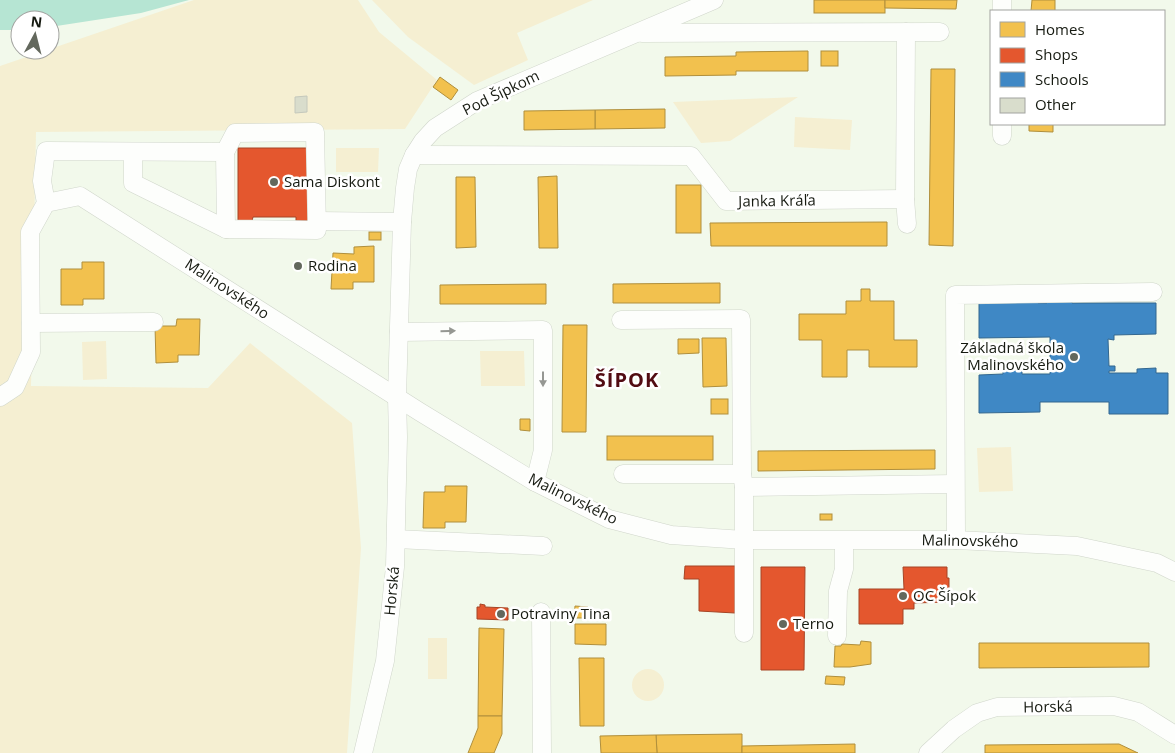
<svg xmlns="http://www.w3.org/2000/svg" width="1175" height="753" font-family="'Open Sans',sans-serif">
	<rect width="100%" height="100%" fill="#f2f9eb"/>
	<!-- green -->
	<g fill="#f5efd2">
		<path d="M194,0H358L379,32L437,80L405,129L36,132L31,386L208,388L250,343L352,423L361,548L347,753H0V66Z"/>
		<path d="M372,0H593L517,33L528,60L474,85L408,37Z"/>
		<path d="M798,97L730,141L701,143L673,102Z"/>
		<path d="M795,117L852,120L850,150L794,147Z"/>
		<path d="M336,148H379L378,172H336Z"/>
		<path d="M106,341L107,379L83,380L82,342Z"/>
		<path d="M480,351H524L525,386H481Z"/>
		<path d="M1011,447L1013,491L979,492L977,448Z"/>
		<rect x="428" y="638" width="19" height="41"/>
		<circle cx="648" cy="685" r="16"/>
	</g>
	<!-- water -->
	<path fill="#b6e5d3" d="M0,0H189L141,13L50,27V20H20V30H0Z"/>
	<!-- homes -->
	<g fill="#f2c14e" stroke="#b08f3c">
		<rect x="814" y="0" width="71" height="13"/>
		<path d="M885,0H957L956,9L885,8Z"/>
		<path d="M1032,0H1055V11H1031Z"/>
		<path d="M808,51V71H736V75L665,76V57L736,56V52Z"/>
		<rect x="821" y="51" width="17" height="15"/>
		<path d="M931,69H955L953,246L929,245Z"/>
		<path d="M440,77L458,90L451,100L433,87Z"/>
		<path d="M665,109V128L595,129V110Z"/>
		<path d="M595,110V129L524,130V111Z"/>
		<path d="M1029,124H1053V132L1029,131Z"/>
		<path d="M557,176L558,248H539L538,177Z"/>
		<path d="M456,177H475L476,247L456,248Z"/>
		<rect x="676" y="185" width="25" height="48"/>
		<path d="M887,222V246H711L710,223Z"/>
		<rect x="369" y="232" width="12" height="8"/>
		<path d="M374,246V282H353V289H331L333,253L354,254V247Z"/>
		<path d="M82,262H104V299H83V305H61V269H82Z"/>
		<path d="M720,283V303H613V284Z"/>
		<path d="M546,284V304H440V285Z"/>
		<path d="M861,289H870V301H894V340H917V367H869V350H847V377H822V340H799V314H846V301H861Z"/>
		<path d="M177,319H200L199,355H178V362L156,363L155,326H176Z"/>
		<path d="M563,325H587L586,432H562Z"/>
		<path d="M702,338H726L727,386L703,387Z"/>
		<path d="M678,339H699V353L678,354Z"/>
		<rect x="711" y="399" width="17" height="15"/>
		<path d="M520,419H530V431L520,430Z"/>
		<rect x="607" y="436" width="106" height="24"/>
		<path d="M935,450V469L758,471V451Z"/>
		<path d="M445,486H467L466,522H445V528H423L424,492H445Z"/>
		<rect x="820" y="514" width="12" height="6"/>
		<path d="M575,606L588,607V618H574Z"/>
		<path d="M575,624H606V645L575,644Z"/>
		<path d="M479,628L504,629L502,716H478Z"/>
		<path d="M861,641L871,642V664L850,667H834L835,646H841L842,644L860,645Z"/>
		<path d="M979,643H1149V667L979,668Z"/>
		<path d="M579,658H604V726H580Z"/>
		<path d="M826,676L845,677L844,685L825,684Z"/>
		<path d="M478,716H502V734L494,753H468L478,728Z"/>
		<path d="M742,734V753H657L656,735Z"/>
		<path d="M656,735L657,753H601L600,736Z"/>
		<path d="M855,744V753H742V746Z"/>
		<path d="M1119,744L1138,753H985V745Z"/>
	</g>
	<!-- shops -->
	<g fill="#e4572e" stroke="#a64525">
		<path d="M238,148H311L310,221H296V217H253L252,221H238Z"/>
		<path d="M685,566H735V613L699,611V579H684Z"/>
		<path d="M761,567H805L804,670H761Z"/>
		<path d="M903,567H947V578H949V590H946L947,602L914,603V609H903V624H859V589H904Z"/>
		<path d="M480,604L485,605V607L508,608V620L477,619V607H480Z"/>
	</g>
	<!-- schools -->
	<path fill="#3f88c5" stroke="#33678f" d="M1038,300V303H1047L1046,300H1072V303H1156V334L1114,335V340L1108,339L1109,366H1115V371H1109V373H1137V369L1156,368V373H1168V414H1109V402H1040V412L979,413V375L1003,374V370H1022V374H1050V369H1045V364H1050V337L979,338V301Z"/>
	<!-- building -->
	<path fill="#d9ddcc" stroke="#c4c8bc" d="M307,96V112L295,113V97Z"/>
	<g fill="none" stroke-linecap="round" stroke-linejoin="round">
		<!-- minor casing -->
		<g stroke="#d0d6cb" stroke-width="19">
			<g id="minor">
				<path d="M1002,0V11"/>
				<path d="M906,32L905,199L907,224"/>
				<path d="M642,33L940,32"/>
				<path d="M1002,124V136"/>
				<path d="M133,152V183L226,229L317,230L315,132L235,133L225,152"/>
				<path d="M414,155L691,156L726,201L905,199"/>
				<path d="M46,203L80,196L420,412L535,482L609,519L671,535L744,540H956L1077,546L1157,563L1175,572"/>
				<path d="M317,221L402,222"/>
				<path d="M621,320L741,319L742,474L744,487V633"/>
				<path d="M31,323L154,322"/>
				<path d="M399,332L543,330V450L535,482"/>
				<path d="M0,397L15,387L31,352L30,232L46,203L42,181L46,151L225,152L226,229"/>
				<path d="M623,474H742"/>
				<path d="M744,487L955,484"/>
				<path d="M396,539L543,546"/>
				<path d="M956,540L955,295L1153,292"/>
				<path d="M541,612L542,753"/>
				<path d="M837,636L838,591L844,569V541"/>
				<path d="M363,753L385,661L395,567L398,437L397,397L402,222L405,188L408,169L414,155L423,141L435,128L477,101L714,0"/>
				<path d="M928,753L954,729L977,713L997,707L1114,706L1138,712L1175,735"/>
			</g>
		</g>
		<!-- minor -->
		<use href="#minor" stroke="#fdfefc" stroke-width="18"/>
	</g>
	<!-- one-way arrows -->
	<defs><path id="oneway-solid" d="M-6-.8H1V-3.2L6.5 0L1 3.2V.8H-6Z" transform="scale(1.25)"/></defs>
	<g fill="#959792">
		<use href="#oneway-solid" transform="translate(448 331) rotate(-1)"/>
		<use href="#oneway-solid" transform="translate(543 379) rotate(90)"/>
	</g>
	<!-- markers -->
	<g fill="#63685d" stroke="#fff" stroke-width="2">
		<circle cx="274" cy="182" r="5"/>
		<circle cx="298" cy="266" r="5"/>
		<circle cx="1074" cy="357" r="5"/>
		<circle cx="903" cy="596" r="5"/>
		<circle cx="501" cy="614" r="5"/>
		<circle cx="783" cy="624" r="5"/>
	</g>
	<g text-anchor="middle" stroke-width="5" stroke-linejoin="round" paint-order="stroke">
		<!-- street labels -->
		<g font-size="15" fill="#161a11" stroke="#fff">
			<text transform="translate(501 93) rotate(-26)" y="5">Pod Šípkom</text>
			<text transform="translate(777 201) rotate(-1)" y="5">Janka Kráľa</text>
			<text transform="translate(227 289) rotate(33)" y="5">Malinovského</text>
			<text transform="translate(573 499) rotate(26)" y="5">Malinovského</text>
			<text transform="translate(970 541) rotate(1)" y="5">Malinovského</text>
			<text transform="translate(392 591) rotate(-85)" y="5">Horská</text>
			<text transform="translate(1048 707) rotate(-1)" y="5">Horská</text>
		</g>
		<!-- poi labels -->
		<g font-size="15" fill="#161a11" stroke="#fff" text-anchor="start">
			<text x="284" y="187">Sama Diskont</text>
			<text x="308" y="271">Rodina</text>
			<text x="1064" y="353" text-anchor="end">Základná škola<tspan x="1064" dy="17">Malinovského</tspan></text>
			<text x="913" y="601">OC Šípok</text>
			<text x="511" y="619">Potraviny Tina</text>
			<text x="793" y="629">Terno</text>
		</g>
		<!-- district labels -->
		<g font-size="20" font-weight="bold" letter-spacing="1" fill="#520c13" stroke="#fff">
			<text x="627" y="387">ŠÍPOK</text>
		</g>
	</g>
	<!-- legend -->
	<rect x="990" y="10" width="175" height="115" fill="#ffffff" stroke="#a2a3a0"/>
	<rect x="1000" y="22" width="25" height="15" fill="#f2c14e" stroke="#a2a3a0"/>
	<text x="1035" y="35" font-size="15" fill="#161a11">Homes</text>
	<rect x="1000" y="48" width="25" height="15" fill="#e4572e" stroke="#a2a3a0"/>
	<text x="1035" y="60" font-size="15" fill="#161a11">Shops</text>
	<rect x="1000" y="72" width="25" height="15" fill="#3f88c5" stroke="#a2a3a0"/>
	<text x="1035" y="85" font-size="15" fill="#161a11">Schools</text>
	<rect x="1000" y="98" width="25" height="15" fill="#d9ddcc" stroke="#a2a3a0"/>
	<text x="1035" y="110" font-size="15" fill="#161a11">Other</text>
	<!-- north arrow -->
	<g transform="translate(35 35) rotate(7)"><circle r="24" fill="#ffffff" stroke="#a2a3a0"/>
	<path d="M0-4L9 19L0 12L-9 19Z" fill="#63685d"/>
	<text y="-8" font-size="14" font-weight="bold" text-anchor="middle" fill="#161a11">N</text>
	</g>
</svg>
